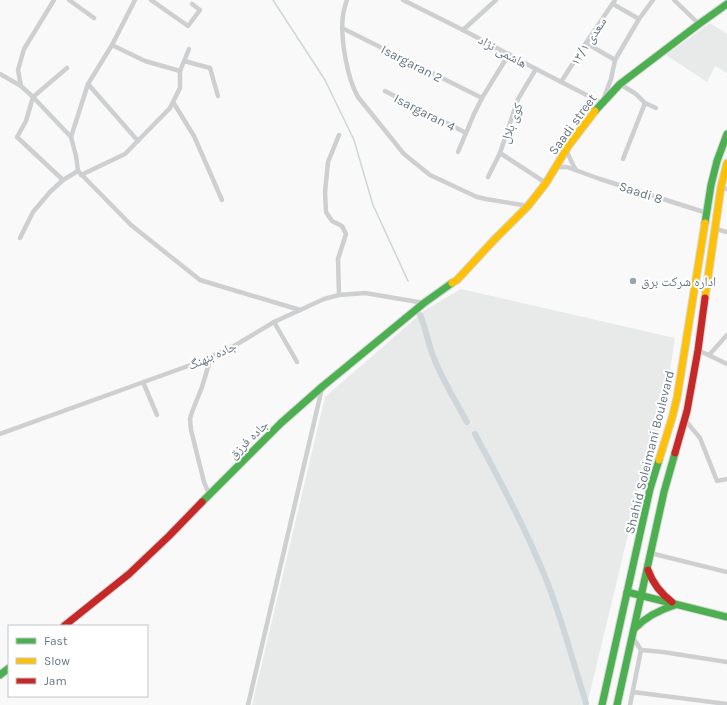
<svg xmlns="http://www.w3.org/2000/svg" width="727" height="705" font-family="Karla,'Noto Naskh Arabic',sans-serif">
	<rect width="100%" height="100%" fill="#f9f9f9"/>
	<!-- built -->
	<g fill="#e8e9e9">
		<path d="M710,23L727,34V73L715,66L707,82L666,55Z"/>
		<path d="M461,289L675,338L666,395L650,468L641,481L587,705H252L325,397L425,310Z"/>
	</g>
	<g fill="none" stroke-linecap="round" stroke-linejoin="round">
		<!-- stream -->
		<path stroke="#ced6d9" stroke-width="1.5" d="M273,0L325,80L354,140L373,205L408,281"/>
		<!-- canal -->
		<g stroke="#ced6d9" stroke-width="6">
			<path d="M420,315C426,328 428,343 433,356C442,379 455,400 467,422"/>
			<path d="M475,434C500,481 526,529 546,579C562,619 573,662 586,703"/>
		</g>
		<!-- fast casing -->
		<g stroke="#d5d6d7" stroke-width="9">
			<g id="fast">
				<path d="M595,111L620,84L699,24L727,4"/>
				<path d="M705,223L711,185L717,161L727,134"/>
				<path d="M202,502L281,423L323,386L424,303L452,283"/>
				<path d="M627,592L727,617"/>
				<path d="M635,628C647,616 659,610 675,605"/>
				<path d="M0,675L9,668"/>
				<path d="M602,705L650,489L659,460"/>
				<path d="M617,705L664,492L675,453"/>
			</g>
		</g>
		<!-- slow casing -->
		<g stroke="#d5d6d7" stroke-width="9">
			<g id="slow">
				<path d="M452,283L457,280L494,240L528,206L546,183L569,145L595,111"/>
				<path d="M705,298L721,187L727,163"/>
				<path d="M659,460L672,418L677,398L705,223"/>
			</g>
		</g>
		<!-- jam casing -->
		<g stroke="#d5d6d7" stroke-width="9">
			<g id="jam">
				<path d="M675,453L687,411L698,350L705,298"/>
				<path d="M648,570C653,584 660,593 672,602"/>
				<path d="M64,626L129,574L169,536L202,502"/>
			</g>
		</g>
		<!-- street -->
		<g stroke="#cecfd0" stroke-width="4.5">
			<path d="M69,0L94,18"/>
			<path d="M151,0L188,26L200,10L192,4"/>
			<path d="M347,0C345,5 344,10 343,15C340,37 347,78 358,97L404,154L430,175L477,197L486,199L528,206"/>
			<path d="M403,0L463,30L536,69L602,103L611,79L615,60L639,19L653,0"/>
			<path d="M674,0L699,24"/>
			<path d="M613,4L639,19"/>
			<path d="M342,28L482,98"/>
			<path d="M463,30L496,0"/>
			<path d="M586,43L615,60"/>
			<path d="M112,45L145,61L180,71"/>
			<path d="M184,61L210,68L218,96"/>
			<path d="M0,74L21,86L33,97L71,137L76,156L78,171"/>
			<path d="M561,82L586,43L615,0"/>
			<path d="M88,84L138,141"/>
			<path d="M620,84L636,94L645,103L656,108"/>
			<path d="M21,86L18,70L24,49L54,0"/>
			<path d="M385,91L466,133"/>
			<path d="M173,102L194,136L222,200"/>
			<path d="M71,137L88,84L112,45L135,0"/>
			<path d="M566,149L571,161L576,170"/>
			<path d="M458,152L474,114L482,98L509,54"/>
			<path d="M500,153L546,183"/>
			<path d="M623,159L645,103"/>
			<path d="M557,167H567L600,179L707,213"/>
			<path d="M78,171L131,225L200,280L300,310"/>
			<path d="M81,175L125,154L170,108L180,88V71L189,49"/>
			<path d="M488,177L500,153L518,99L536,69"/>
			<path d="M63,180L17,137L26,121L33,97L67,68"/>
			<path d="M721,187L727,189"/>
			<path d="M716,229L727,232"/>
			<path d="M20,238L33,212L50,192L63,180L78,171"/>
			<path d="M339,295L338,259L346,234L342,226L332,221L326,212L325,192L328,162L339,135"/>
			<path d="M274,322L297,362"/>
			<path d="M698,350L727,364"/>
			<path d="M709,355L727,335"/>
			<path d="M143,382L157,415"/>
			<path d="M685,420L700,438L717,481L727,479"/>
			<path d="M0,434L199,362L234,346L274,322L324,299L339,295L365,293L424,303"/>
			<path d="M209,494L204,482L191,430L190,419L192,412L202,387L211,357"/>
			<path d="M650,553L727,572"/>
			<path d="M641,650L663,652L727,662"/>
			<path d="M633,692L727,704"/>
			<path d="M248,705L322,388"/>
			<path d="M630,705L641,650L632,636"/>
		</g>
		<!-- fast -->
		<use href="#fast" stroke="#4caf50" stroke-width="7"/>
		<!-- slow -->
		<use href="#slow" stroke="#ffc107" stroke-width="7"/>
		<!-- jam -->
		<use href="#jam" stroke="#c62828" stroke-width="7"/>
	</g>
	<!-- markers -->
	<circle fill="#99a4ac" stroke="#fff" stroke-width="1.5" cx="633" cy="281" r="4"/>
	<g text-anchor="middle" stroke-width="4" stroke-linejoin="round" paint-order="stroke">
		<!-- street labels -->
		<g font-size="13" fill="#657683" stroke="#fff">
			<text transform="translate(588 41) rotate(-57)" y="5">سعدی ۱۳/۱</text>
			<text transform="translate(503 51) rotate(29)" y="5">هاشمی نژاد</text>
			<text transform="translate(412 63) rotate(27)" y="5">Isargaran 2</text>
			<text transform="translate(425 112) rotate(27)" y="5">Isargaran 4</text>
			<text transform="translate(511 123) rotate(-70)" y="5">کوی بلال</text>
			<text transform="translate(572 124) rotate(-54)" y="5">Saadi street</text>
			<text transform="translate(641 192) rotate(18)" y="5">Saadi 8</text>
			<text transform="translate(212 355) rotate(-24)" y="5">جاده بنهنگ</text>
			<text transform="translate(248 439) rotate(-44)" y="5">جاده فرزق</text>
			<text transform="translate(649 452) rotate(-76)" y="5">Shahid Soleimani Boulevard</text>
		</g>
		<!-- poi labels -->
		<g font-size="13" fill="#657683" stroke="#fff" text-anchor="start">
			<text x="641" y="286">اداره شرکت برق</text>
		</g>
	</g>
	<!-- legend -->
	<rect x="8" y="625" width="140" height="72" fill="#ffffff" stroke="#c1c8cd"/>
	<rect x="16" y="638" width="20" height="6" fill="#4caf50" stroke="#c1c8cd"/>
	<text x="44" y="645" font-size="12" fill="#657683">Fast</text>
	<rect x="16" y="658" width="20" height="6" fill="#ffc107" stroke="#c1c8cd"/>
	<text x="44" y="665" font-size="12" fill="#657683">Slow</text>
	<rect x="16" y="678" width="20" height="6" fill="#c62828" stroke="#c1c8cd"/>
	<text x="44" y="685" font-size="12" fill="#657683">Jam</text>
</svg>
